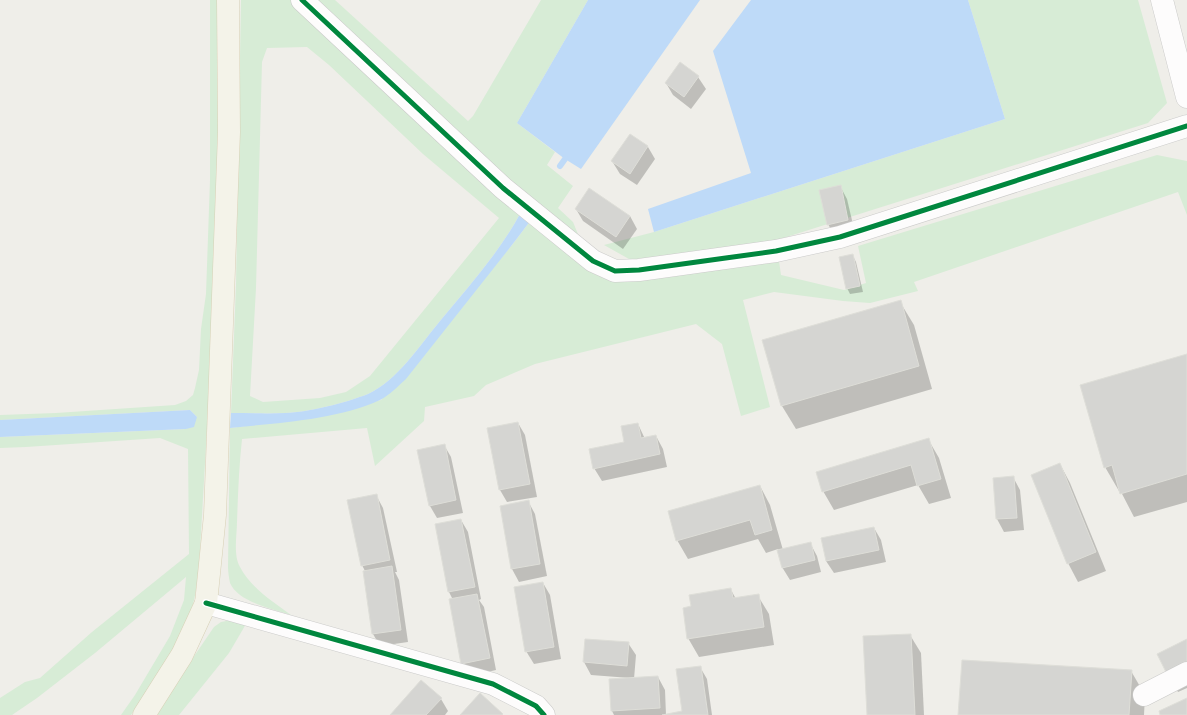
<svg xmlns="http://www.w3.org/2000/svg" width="1187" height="715" font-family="Jost,sans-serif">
	<rect width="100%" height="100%" fill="#efeee9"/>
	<!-- green -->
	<g fill="#d7ecd6" fill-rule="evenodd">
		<path d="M210,0H219L220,89L217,253L199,568C197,585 195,601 189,617C177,653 153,684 131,715H121L135,695L170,636L184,600L186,577L95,653L37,698L12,715H0V698L25,682L40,678L92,632L189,554L188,449L160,438L26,447L0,448V437L186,429L197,417L190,410L0,420V415L56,413L175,405L186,401L193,395L195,388L199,370L201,329L206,294L210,180Z"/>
		<path d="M241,0H292L521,212C500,252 468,287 440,321C420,345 397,381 368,394C345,403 309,412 285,413C267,414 249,413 231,413L236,285ZM307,47L329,65L423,154L499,218L370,376L346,392L320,398L263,402L250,396L256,288L262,62L267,48Z"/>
		<path d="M312,0H335L468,121L473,116L541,0H588L517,123L555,152L547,165L573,186L558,208L573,222L584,249Z"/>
		<path d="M968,0H1138L1167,103L1148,123L777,240L661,259H629L604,245L654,232L1005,119Z"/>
		<path d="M1157,155L1187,161V215L1178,192L914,282L918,291L870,303L843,301L774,292L743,300L770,407L741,416L722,344L696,324L535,364L486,385L474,396L425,407L424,421L375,466L367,428L242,439C239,467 238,494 237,522C237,535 233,555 240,567C251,588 272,601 291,615C273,609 238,602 230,583C229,578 228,572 228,567L230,428L288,421L381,400L512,245L531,220L578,263L594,274L612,280L779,261L781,275L844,290L866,283L858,246Z"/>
		<path d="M232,620L246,624L229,653L179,715H154L214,627L221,622Z"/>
	</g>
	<!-- water -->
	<g fill="#bedaf8">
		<path d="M588,0H700L581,169L565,159L517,123Z"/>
		<path d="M751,0H968L1005,119L654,232L648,209L751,173L713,51Z"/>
		<path d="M521,212L531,220L512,245L406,379C398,386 390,395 380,400C337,420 276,423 230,428L231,413C249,413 267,414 285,413C309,412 345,403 368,394C397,381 420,345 440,321C468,287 500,252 521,212Z"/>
		<path d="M190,410L197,417L194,427L186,429L0,437V420Z"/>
	</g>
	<!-- shadow -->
	<g fill="#0003">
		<path d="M698,77L706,89L691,109L673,95L666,83Z"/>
		<path d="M648,147L655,159L637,185L620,174L612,161Z"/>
		<path d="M840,186L847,199L855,233L835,237L828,224Z"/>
		<path d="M576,209L630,216L637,229L623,249L583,221Z"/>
		<path d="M853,256L856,262L863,292L850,294L847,288Z"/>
		<path d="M900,302L914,325L932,389L796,429L782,406Z"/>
		<path d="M1187,355V502L1134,517L1120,490L1119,491L1105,467Z"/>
		<path d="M518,423L525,435L537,497L507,502L500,490L488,429Z"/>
		<path d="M638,424L645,439L656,436L663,449L667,467L602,481L594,468L626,442Z"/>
		<path d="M928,439L939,458L951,498L929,504L918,485L834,510L823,491Z"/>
		<path d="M444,445L451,457L463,513L437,518L430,506Z"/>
		<path d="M1060,464L1070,483L1106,571L1078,582L1068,563Z"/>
		<path d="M1013,477L1020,490L1024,530L1004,532L997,519L994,479Z"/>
		<path d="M760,486L770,505L783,550L810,543L817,556L821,572L790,580L782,567L778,549L766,553L758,539L688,559L677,540Z"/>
		<path d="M376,495L383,508L397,572H395L399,580L408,642L380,646L373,634L364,571H365L362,565Z"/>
		<path d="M528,501L535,514L547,576L519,582L512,569L501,506Z"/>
		<path d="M461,520L468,532L481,599L479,600L484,607L496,670L470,676L462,663L453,600L449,592Z"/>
		<path d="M874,528L881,540L886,562L834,573L826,561Z"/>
		<path d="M543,583L550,595L561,659L534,664L526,651Z"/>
		<path d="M731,590L736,599L758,596L769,614L774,645L699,657L688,638L692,607Z"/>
		<path d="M910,635L921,653L924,715H868Z"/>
		<path d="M586,640L628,643L636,655L634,679L658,677L665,690L666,715L683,712L700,667L707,679L712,715H614L612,711L610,680L630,679V678L591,675L584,662Z"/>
		<path d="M1187,640V688L1178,692L1168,674Z"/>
		<path d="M1131,671L1145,695L1144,715H959Z"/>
		<path d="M441,699L448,711L445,715H391Z"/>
	</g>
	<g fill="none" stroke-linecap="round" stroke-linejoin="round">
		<!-- stream -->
		<path stroke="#bedaf8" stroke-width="6" d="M560,166L565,159"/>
	</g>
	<!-- building -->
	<g fill="#d5d5d2" stroke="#deded8">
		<path d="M680,62L699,76L684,97L665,83Z"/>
		<path d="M630,134L648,146L630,174L611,161Z"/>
		<path d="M841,185L848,220L827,225L819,190Z"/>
		<path d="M589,188L630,216L616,237L575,209Z"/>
		<path d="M853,254L860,286L846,289L839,257Z"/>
		<path d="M901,300L919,366L781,406L762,340Z"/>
		<path d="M1187,354V474L1120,494L1112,465L1104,468L1080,385Z"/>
		<path d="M518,422L530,484L499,490L487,428Z"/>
		<path d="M638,423L641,438L656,435L660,454L593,469L589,449L624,442L621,426Z"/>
		<path d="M929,438L941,479L917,486L911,465L822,492L816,472Z"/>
		<path d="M445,444L456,500L429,506L417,450Z"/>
		<path d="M1060,463L1096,552L1067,564L1031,475Z"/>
		<path d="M1014,476L1017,518L996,519L993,478Z"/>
		<path d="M760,485L772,530L755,535L750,520L676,541L668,511Z"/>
		<path d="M377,494L390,560L361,566L347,500Z"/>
		<path d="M529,500L540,564L511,569L500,506Z"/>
		<path d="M461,519L475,587L448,592L435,524Z"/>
		<path d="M874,527L879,550L826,561L821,538Z"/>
		<path d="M811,542L815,560L782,568L777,550Z"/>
		<path d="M392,566L401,630L372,634L363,571Z"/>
		<path d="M543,582L554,647L525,652L514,587Z"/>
		<path d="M731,588L733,598L759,594L764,627L687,639L683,608L691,606L689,595Z"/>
		<path d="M477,594L490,658L461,664L449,599Z"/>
		<path d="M911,634L915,715H867L863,636Z"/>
		<path d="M585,639L629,642L627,666L583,662Z"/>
		<path d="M1187,639V665L1167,674L1157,654Z"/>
		<path d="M962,660L1132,670L1129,715H958Z"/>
		<path d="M701,666L708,715H662L682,711L676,669Z"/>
		<path d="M658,676L660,708L611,711L609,679Z"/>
		<path d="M421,680L442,698L426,715H390Z"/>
		<path d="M480,693L503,714L502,715H460Z"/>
		<path d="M1187,698V715H1160L1159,711Z"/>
	</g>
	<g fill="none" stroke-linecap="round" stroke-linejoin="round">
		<!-- minor casing -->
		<g stroke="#cbcbca" stroke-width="23">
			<g id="minor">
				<path d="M302,0L503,188L593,261L615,271L639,270L776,251L840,237L1187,126"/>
				<path d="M1162,0L1187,97"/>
				<path d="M206,603L493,684L536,706L544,715"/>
				<path d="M1144,695L1187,673"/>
			</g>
		</g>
		<!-- major casing -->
		<g stroke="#d8d1b6" stroke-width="23">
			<path id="major" d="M144,715L182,655L206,603L215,515L229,132L228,0"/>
		</g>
		<!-- minor -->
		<use href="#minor" stroke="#fdfcfc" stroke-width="22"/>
		<!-- major -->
		<use href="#major" stroke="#f4f3e9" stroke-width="22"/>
		<!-- cycleway casing -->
		<g stroke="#fff" stroke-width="8">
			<g id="cycleway">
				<path d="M302,0L503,188L593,261L615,271L639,270L776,251L840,237L1187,126"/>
				<path d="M206,603L493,684L536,706L544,715"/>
			</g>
		</g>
		<!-- cycleway -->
		<use href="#cycleway" stroke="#00873e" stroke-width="5"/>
	</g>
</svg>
